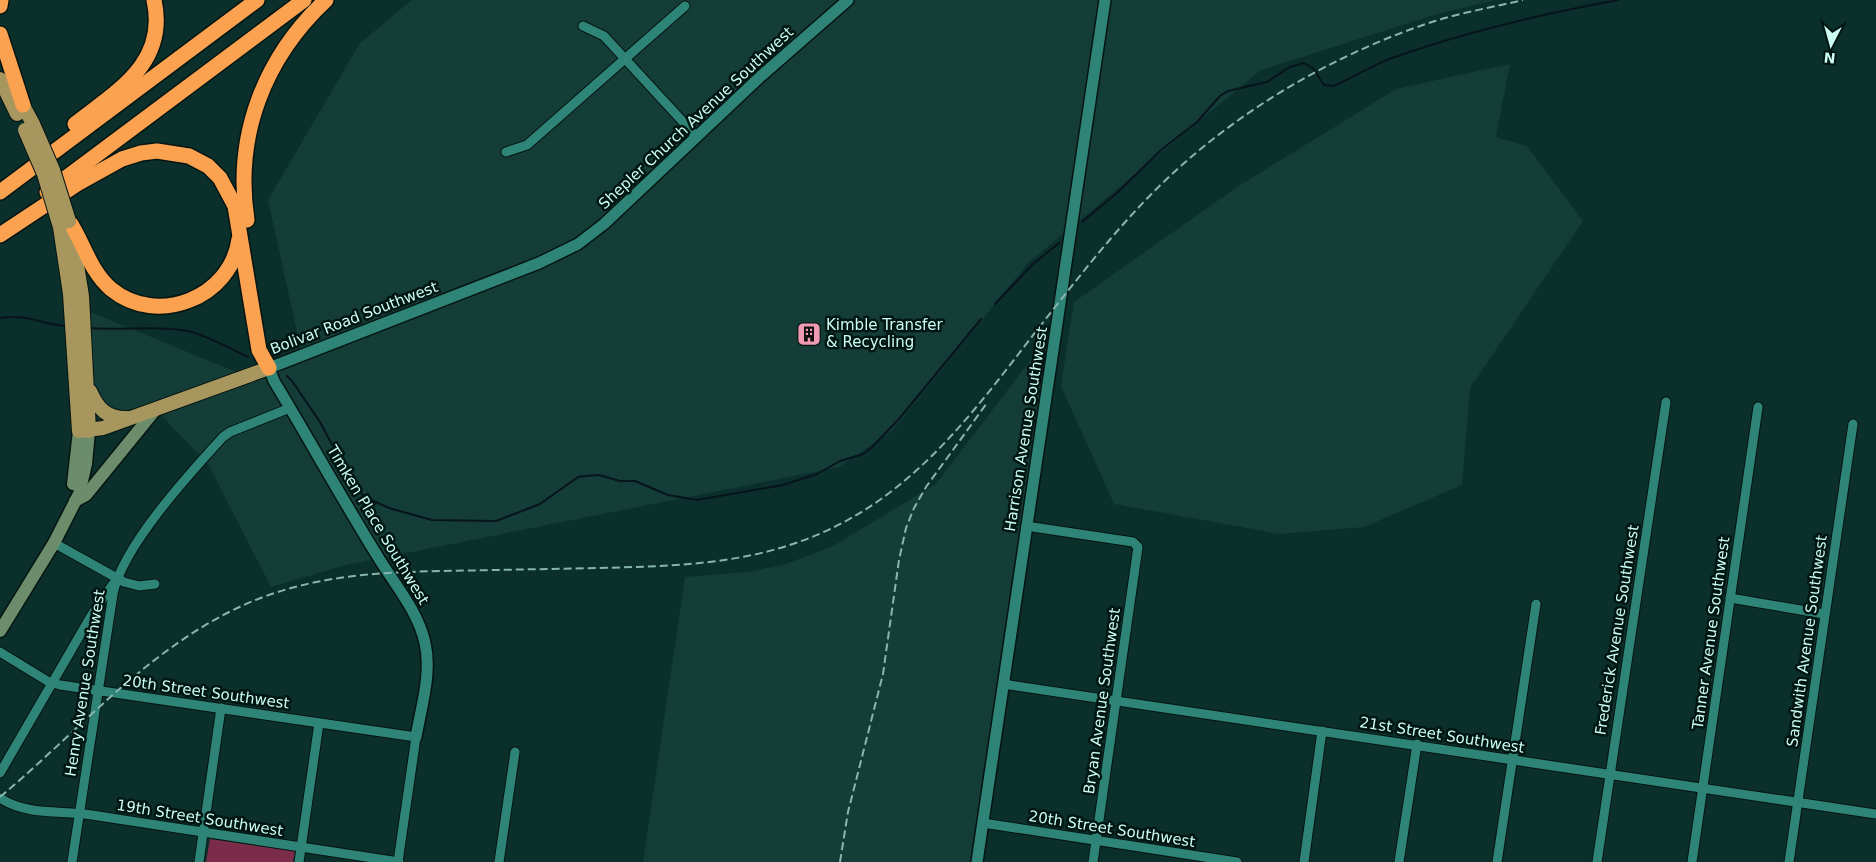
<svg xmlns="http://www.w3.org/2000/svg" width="1876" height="862" font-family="'DejaVu Sans',sans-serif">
	<rect width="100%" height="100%" fill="#0b2f2a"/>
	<!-- built -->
	<g fill="#153d37">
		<path d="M412,0H1496L1434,15L1261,70L1028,263L892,431L839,467L346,565L271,587L208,464L156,410L125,414L110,409L100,398L94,385L90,312L239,373L301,350L268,200L360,43Z"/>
		<path d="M1510,64L1496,137L1527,146L1583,221L1470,388L1462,485L1364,527L1280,534L1114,504L1061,386L1074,302L1237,187L1396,89Z"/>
		<path d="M1048,337L970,862H643L685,577L747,572L783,565L833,546L936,484Z"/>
	</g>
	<!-- park -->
	<path fill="#7b2c48" d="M210,839L295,851L293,862H206Z"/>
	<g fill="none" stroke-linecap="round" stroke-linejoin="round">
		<!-- stream -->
		<g stroke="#07141e" stroke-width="2">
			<path d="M1082,222L1118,192L1161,150L1197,122L1220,96L1228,91L1267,82L1290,67L1304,63L1313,68L1324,85L1333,86C1354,78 1373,64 1395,57C1468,31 1542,14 1618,0"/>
			<path d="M995,304L1033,264L1059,243"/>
			<path d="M0,318C29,314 39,324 66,326"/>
			<path d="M88,328C122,331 155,325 188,331C209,336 228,348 248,357"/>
			<path d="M287,376L292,381L320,422L354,486L365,497L389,508L432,520L496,521L540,504L578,477L585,476L599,475L620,481H635L668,495L697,500L783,485L817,474L840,461L863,454L871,448L899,419L981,319"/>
		</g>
		<!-- minor casing -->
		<g stroke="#061512" stroke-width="11">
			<g id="minor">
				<path d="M583,26L604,36L696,136"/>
				<path d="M506,152L527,145L685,6"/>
				<path d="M1026,526L1133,542L1138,547L1093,862"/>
				<path d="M54,543L124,582L139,586L155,584"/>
				<path d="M1730,598L1824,614"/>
				<path d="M0,652L49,682L60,685L416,737L398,862"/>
				<path d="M1003,684L1876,814"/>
				<path d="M0,773L91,616L113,584"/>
				<path d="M0,798C27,816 61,810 92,815C194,831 296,846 399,862"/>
				<path d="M983,823L1237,862"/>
				<path d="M72,862L113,594C122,547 190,473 223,437L230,432L290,408"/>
				<path d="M199,862L221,708"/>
				<path d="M299,862L319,723"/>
				<path d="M499,862L515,752"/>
				<path d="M1304,862L1322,731"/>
				<path d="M1399,862L1417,744"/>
				<path d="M1497,862L1536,604"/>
				<path d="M1597,862L1666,402"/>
				<path d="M1692,862L1758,407"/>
				<path d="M1789,862L1853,424"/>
			</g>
		</g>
		<!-- tertiary casing -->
		<g stroke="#061512" stroke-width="14">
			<g id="tertiary">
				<path d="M416,737C421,708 432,673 425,643C418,611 395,585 378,557C342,499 309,439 274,381L269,368L539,263L578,244L604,224L761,76L848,0"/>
				<path d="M977,862L1105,0"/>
			</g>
		</g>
		<!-- secondary casing -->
		<g stroke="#061512" stroke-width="15">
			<g id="secondary">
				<path d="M73,484L79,431"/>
				<path d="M75,501L86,495L156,409"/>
				<path d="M0,631L54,543L79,494L86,464L89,431"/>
			</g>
		</g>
		<!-- primary casing -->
		<g stroke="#061512" stroke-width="16">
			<g id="primary">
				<path d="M0,79L17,114"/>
				<path d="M18,96L33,124"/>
				<path d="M60,227L70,294L79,431L103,428L269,368"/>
				<path d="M71,228L82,296L89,431"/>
				<path d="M90,391C98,409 107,419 128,418"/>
			</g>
		</g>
		<!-- motorway casing -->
		<g stroke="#061512" stroke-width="18">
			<g id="motorway">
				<path d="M0,6L1,0"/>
				<path d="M0,34L23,105"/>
				<path d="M75,124C117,91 168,63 154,0"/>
				<path d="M0,192L257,0"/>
				<path d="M47,192L304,0"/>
				<path d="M247,220C234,136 264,58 326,0"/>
				<path d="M69,221C84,243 89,270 111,289C157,327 231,298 239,239"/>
				<path d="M0,235L77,184L122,159L141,153L157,151L189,156L208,166L220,178L235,206L259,350L269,368"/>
			</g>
		</g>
		<!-- minor -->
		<use href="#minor" stroke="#2e8477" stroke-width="9"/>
		<!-- tertiary -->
		<use href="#tertiary" stroke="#2e8477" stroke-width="11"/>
		<!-- secondary -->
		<use href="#secondary" stroke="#6b8d6b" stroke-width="12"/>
		<!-- primary -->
		<use href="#primary" stroke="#a8965f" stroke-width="14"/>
		<!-- motorway -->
		<use href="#motorway" stroke="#faa24f" stroke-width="15"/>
		<!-- rail -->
		<g stroke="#88b5ad" stroke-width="2" stroke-dasharray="8 4" stroke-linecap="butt">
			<path d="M0,797C85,726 159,635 266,596C324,575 383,572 444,571C495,570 546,569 598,568C684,566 766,564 844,522C934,474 990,389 1052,311C1089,264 1127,216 1171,175C1245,106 1339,52 1435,21C1464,12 1494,7 1523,0"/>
			<path d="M840,862L848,812L883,674L899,560L906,528L914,508L926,487L987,403"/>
		</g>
		<!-- primary-bridge casing -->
		<g stroke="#061512" stroke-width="16" stroke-linecap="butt">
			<g id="primary-bridge">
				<path d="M33,124L53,170L69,221"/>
				<path d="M25,130L44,174L60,227"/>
			</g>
		</g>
		<!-- primary-bridge -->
		<use href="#primary-bridge" stroke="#a8965f" stroke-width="14"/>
	</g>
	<!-- icons -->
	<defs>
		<g id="building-square" transform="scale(1.25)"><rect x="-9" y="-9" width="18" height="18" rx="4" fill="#f19ab3" stroke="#011612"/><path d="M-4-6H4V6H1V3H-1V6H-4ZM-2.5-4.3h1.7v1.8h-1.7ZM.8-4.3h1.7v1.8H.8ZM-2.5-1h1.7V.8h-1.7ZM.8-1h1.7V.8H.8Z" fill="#111"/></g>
	</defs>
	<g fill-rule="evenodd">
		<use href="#building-square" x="809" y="334"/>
	</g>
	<g text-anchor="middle" stroke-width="5" stroke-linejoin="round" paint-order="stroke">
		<!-- street labels -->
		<g font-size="15" fill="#cbfdf3" stroke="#011612">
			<text transform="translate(696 118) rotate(-43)" y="5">Shepler Church Avenue Southwest</text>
			<text transform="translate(354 318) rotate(-21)" y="5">Bolivar Road Southwest</text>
			<text transform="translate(1026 429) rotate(-81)" y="5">Harrison Avenue Southwest</text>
			<text transform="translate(378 525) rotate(59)" y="5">Timken Place Southwest</text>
			<text transform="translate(1617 630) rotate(-81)" y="5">Frederick Avenue Southwest</text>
			<text transform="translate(1711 633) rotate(-82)" y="5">Tanner Avenue Southwest</text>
			<text transform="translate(1807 641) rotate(-82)" y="5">Sandwith Avenue Southwest</text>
			<text transform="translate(85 683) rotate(-81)" y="5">Henry Avenue Southwest</text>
			<text transform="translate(206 692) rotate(8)" y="5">20th Street Southwest</text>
			<text transform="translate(1102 701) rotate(-82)" y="5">Bryan Avenue Southwest</text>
			<text transform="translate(1442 735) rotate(9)" y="5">21st Street Southwest</text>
			<text transform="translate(200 818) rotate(9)" y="5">19th Street Southwest</text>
			<text transform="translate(1112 829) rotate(9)" y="5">20th Street Southwest</text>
		</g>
		<!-- poi labels -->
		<g font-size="15" fill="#cbfdf3" stroke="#011612" text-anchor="start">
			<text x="826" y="330">Kimble Transfer<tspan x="826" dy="17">&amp; Recycling</tspan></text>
		</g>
	</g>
	<!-- north arrow -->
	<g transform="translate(1831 45) rotate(186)" stroke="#011612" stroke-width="4" paint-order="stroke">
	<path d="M0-4L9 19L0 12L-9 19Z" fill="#cbfdf3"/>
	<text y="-8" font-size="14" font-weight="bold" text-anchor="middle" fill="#cbfdf3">N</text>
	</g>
</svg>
